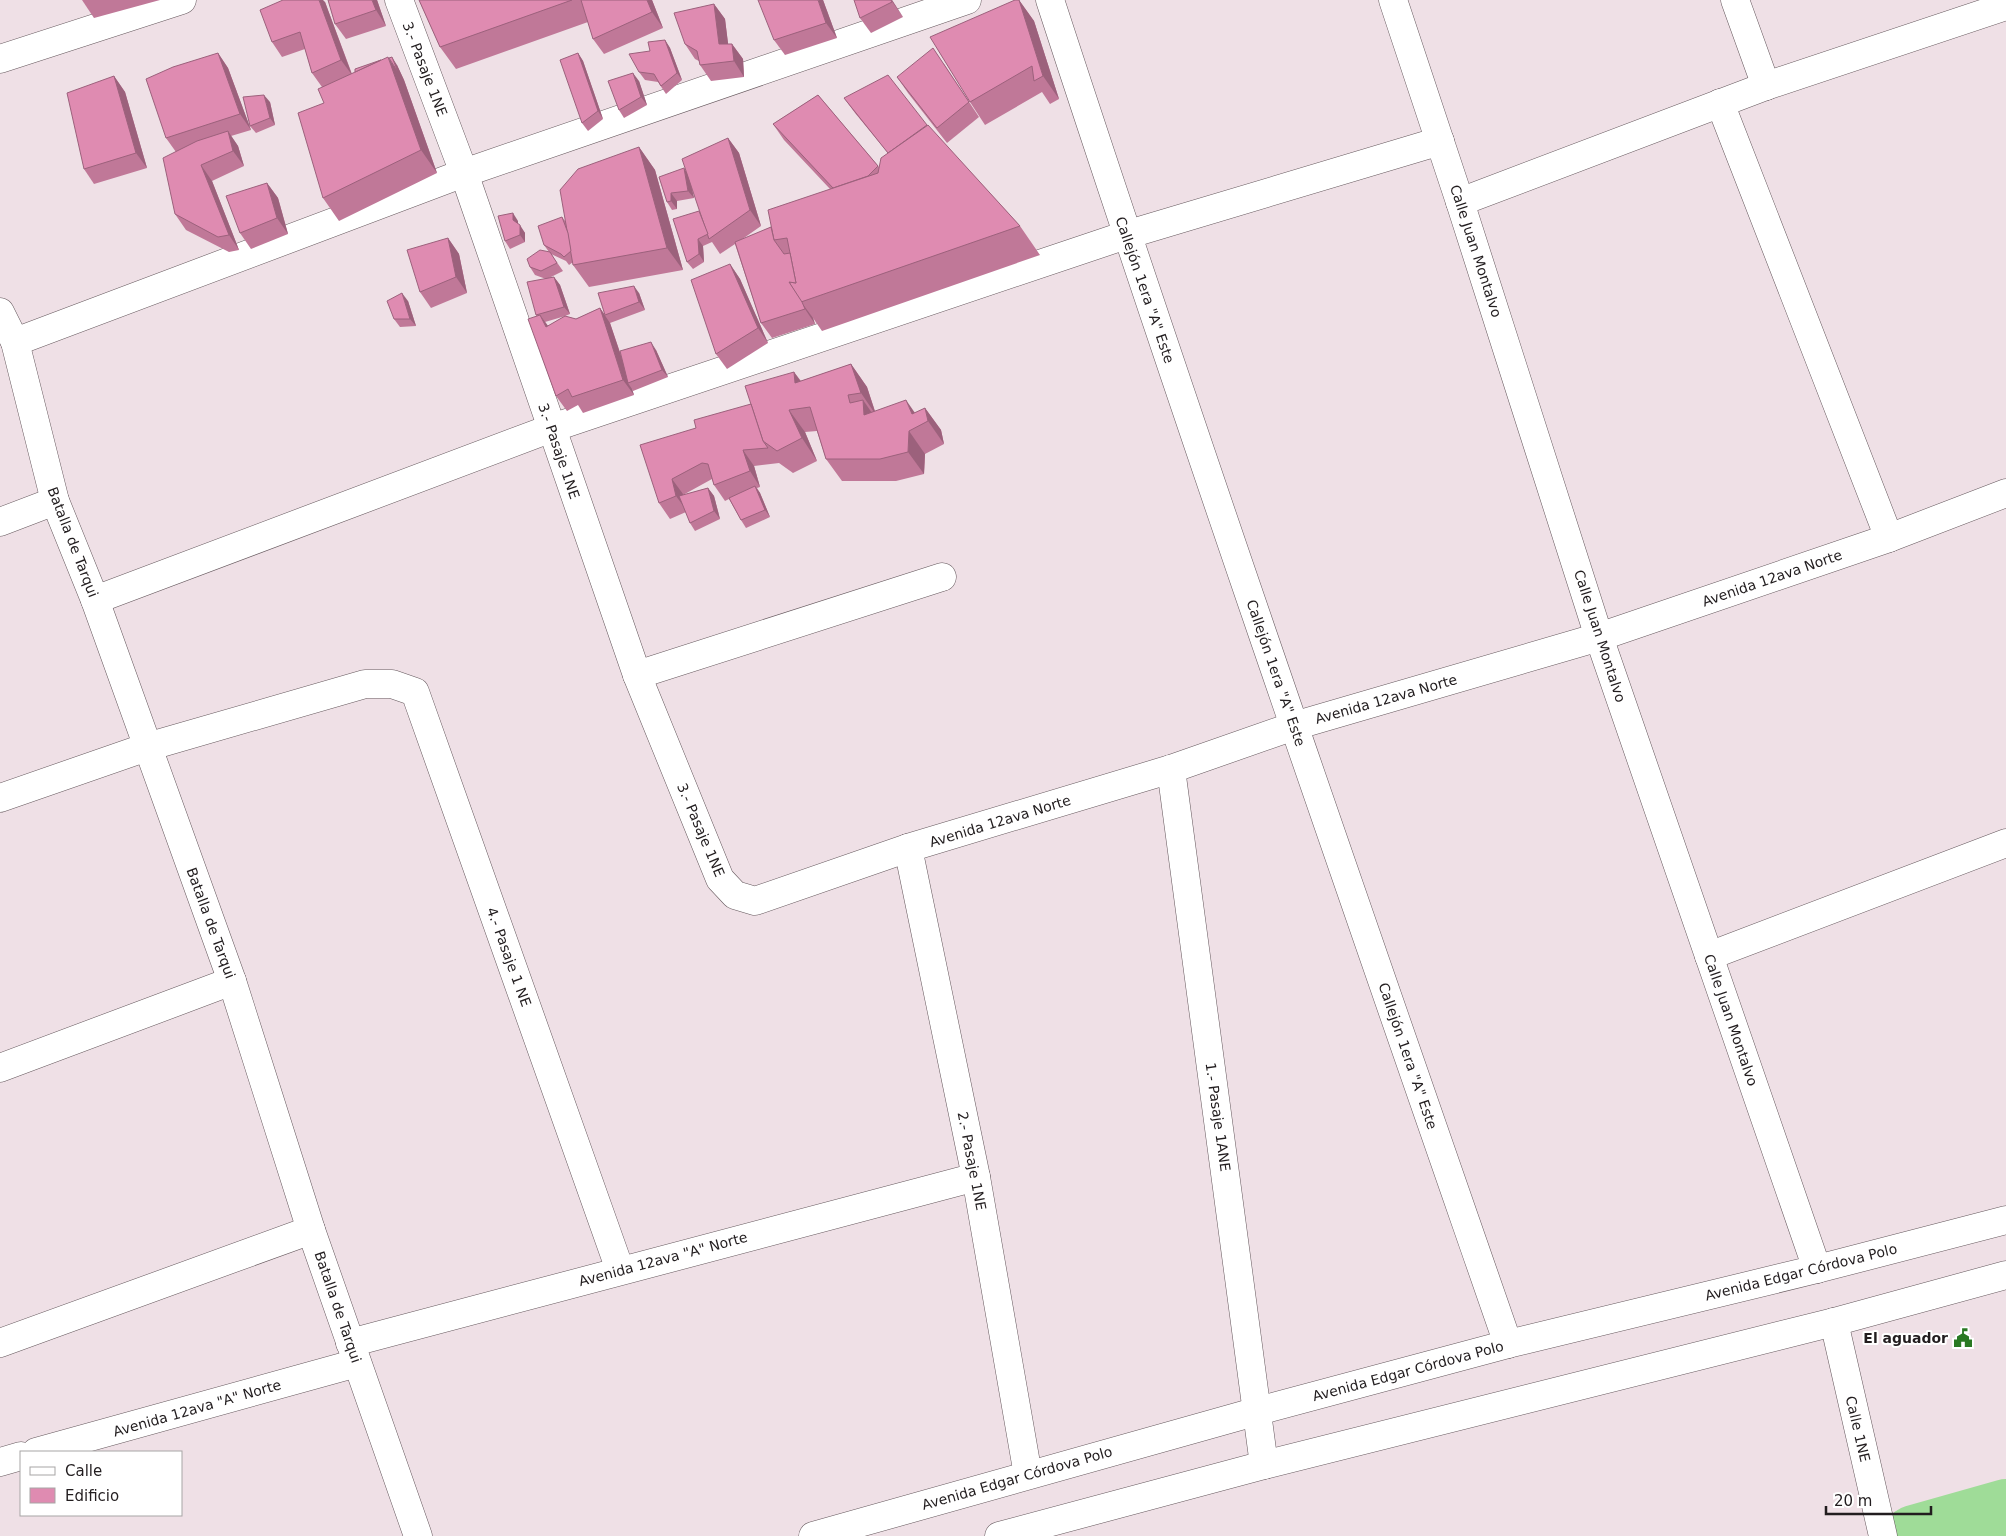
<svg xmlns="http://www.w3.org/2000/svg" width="2006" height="1536" font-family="'DejaVu Sans',sans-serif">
	<rect width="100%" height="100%" fill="#efe0e6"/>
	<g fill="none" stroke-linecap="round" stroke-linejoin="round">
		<!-- river -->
		<path stroke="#9fdc98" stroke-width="62" d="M1914,1536L2006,1510"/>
		<!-- minor casing -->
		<g stroke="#65585d" stroke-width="29">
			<g id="minor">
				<path d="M399,0L464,173L637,675L720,879L735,895L755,901L908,848L1171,769L1294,726L1599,637L1889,538L2006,493"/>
				<path d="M1050,0C1197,450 1353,897 1508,1344"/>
				<path d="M1393,0L1460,202L1599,637L1817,1269"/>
				<path d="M1735,0L1766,86"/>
				<path d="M0,59L182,0"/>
				<path d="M1720,103L1889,538"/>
				<path d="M1460,202L1766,86L2006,6"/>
				<path d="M0,312L15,342L55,501L95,600L232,981L311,1230L418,1536"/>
				<path d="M15,342L464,173L967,0"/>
				<path d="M0,522L55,501"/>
				<path d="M95,600L552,428L1126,235L1440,141"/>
				<path d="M637,675L942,577"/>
				<path d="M1171,769L1264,1465"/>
				<path d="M0,798L147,747L365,684H392L415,692L620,1270"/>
				<path d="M908,848L976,1177L1028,1475"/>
				<path d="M1709,956L2006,843"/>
				<path d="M0,1068L232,981"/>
				<path d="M1834,1322L1883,1536"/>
				<path d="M0,1343L311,1230"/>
				<path d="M350,1343L976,1177"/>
				<path d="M36,1452L357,1363"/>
				<path d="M0,1462L21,1456"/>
			</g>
		</g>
		<!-- major casing -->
		<g stroke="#65585d" stroke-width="29">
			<g id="major">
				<path d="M813,1536L1258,1411L1508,1344L1817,1269L2006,1220"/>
				<path d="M999,1536L1264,1465L1834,1322L2006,1275"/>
			</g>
		</g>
		<!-- minor -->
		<use href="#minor" stroke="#fff" stroke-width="28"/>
		<!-- major -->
		<use href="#major" stroke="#fff" stroke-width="28"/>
	</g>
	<!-- wall -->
	<g fill="#c07898" fill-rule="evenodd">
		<path d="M82,0H160L94,18Z"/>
		<path d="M377,0L386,26L346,39L335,24Z"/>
		<path d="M419,0H652L663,28L604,54L593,39L588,22L456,69L440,47Z"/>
		<path d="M823,0L837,38L785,55L774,40Z"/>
		<path d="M892,0L903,17L871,33L860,18Z"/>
		<path d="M1015,0H1019L1034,21L1059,99L1050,104L1042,92L985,125L970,102Z"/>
		<path d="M325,2L352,74L397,65L404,80L437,173L339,221L323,198L324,103L322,87L312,73L305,49L282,57L272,42Z"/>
		<path d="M714,4L725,19L728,44H732L743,59L744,77L711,81L700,65L699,61L695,59L685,44Z"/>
		<path d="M665,40L670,48L682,80L666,94L658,82L645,80L639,72L650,51Z"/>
		<path d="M218,53L228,68L251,130L231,136L238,146L244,166L212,181L239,250L229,252L186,230L175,214L176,152L166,138Z"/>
		<path d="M578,53L583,61L603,119L588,131L582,123Z"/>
		<path d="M944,64L979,117L947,143L908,93L897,77Z"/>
		<path d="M114,76L125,92L147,168L94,184L84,169Z"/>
		<path d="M639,81L647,105L624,118L619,110Z"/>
		<path d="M818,95L879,167L888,153L855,113L844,98L927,125L1020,226L1040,255L822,331L813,318L815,324L772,338L761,323L735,244L720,254L712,242L703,246L704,262L693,269L687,262L701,213L691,184L694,198L677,201V209L672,210L667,202L684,168L687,173L728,138L739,153L761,226L741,240L771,227L830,189L784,140L773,124Z"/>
		<path d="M270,102L275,125L256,133L250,126Z"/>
		<path d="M639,147L655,170L683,270L589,287L573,265V262L569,265L566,261L551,254L563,271L549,278L554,277L560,285L570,314L565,316L576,319L600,308L605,315L639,293L645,310L610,323L623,361L656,350L668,377L633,391L632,389L634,395L583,413L578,405L567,411L556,396L536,315L546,279L535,275L530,267L549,252L544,245L562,217L566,222ZM565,316L548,326L545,322L562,317Z"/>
		<path d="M267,183L278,198L288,234L251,249L240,233Z"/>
		<path d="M518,221V224L525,233V242L510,249L505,241Z"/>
		<path d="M448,238L459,254L467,293L431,308L420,292Z"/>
		<path d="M730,264L740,279L768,343L727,369L716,354Z"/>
		<path d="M408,301L416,326L400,327L394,319Z"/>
		<path d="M851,364L867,387L875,411L915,413L925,408L941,430L944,444L925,454L924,474L896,481H842L826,459L817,431L805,432L817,461L793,473L779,463L754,466L760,487L757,488L760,493L770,517L746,528L741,520L729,499L725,501L714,485L712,479L683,495L708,488L714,496L720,519L695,531L690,523L686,512L670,519L659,503L696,428L751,404L794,372L801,381Z"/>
	</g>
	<!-- shaded-wall -->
	<g fill="#9c617c">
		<path d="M319,0H323L325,2L352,75L341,60Z"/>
		<path d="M372,0H377L386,26L376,10Z"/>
		<path d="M647,0H652L663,28L652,12Z"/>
		<path d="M818,0H823L837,38L826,23Z"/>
		<path d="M891,0H892L903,17Z"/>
		<path d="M1019,0L1034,21L1059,99L1043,76Z"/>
		<path d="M714,4L725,19L730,59L719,44Z"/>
		<path d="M665,40L670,48L682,80L677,73Z"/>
		<path d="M732,44L743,59L744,77L734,61Z"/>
		<path d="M218,53L228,68L251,130L240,114Z"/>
		<path d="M578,53L583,61L603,119L598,111Z"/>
		<path d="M388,57L398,72L392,57L397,65L404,80L437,173L421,150Z"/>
		<path d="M633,73L639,81L647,105L641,97Z"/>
		<path d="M114,76L125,92L147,168L136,153Z"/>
		<path d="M264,95L270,102L275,125L270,118Z"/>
		<path d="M228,131L238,146L244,166L233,151Z"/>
		<path d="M728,138L739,153L761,226L750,210Z"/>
		<path d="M639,147L655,170L683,270L667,248Z"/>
		<path d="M201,165L212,181L239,250L229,235Z"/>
		<path d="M684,168L689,176L694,198L688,191Z"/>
		<path d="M267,183L278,198L288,234L277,218Z"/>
		<path d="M671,193L677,201V209L671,201Z"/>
		<path d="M513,213L518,221V228L513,220Z"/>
		<path d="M520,225L525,233V242L520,235Z"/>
		<path d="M448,238L459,254L467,293L456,277Z"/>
		<path d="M698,239L703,246L704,262L699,254Z"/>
		<path d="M730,264L740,279L768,343L758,328Z"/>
		<path d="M554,277L560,285L570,314L564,307Z"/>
		<path d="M634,286L639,293L645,310L639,302Z"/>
		<path d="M402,293L408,301L416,326L410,319Z"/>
		<path d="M802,303L813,318L815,324L805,309Z"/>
		<path d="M600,308L610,323L630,383H628L632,389L634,395L623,380Z"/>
		<path d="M540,315L551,330L546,327Z"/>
		<path d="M651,342L656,350L668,377L662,370Z"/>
		<path d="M851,364L867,387L876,415L861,393Z"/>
		<path d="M794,372L810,395L795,383Z"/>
		<path d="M863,400L879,423L864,415Z"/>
		<path d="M906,400L922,423L912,414Z"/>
		<path d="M925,408L941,430L944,444L928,421Z"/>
		<path d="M789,410L805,432L817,461L802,438Z"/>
		<path d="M909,431L925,454L924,474L908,452Z"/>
		<path d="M743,450L754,466L760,487L750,471Z"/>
		<path d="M672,479L683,494L687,511L676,496Z"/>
		<path d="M755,486L760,493L770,517L765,510Z"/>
		<path d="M708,488L714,496L720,519L714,511Z"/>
	</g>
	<!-- building -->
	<g fill="#df8bb1" stroke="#9c617c">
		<path d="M283,0H319L341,60L312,73L300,32L272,42L260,10Z"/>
		<path d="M328,0H372L376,10L335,24Z"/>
		<path d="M419,0H572L440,47Z"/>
		<path d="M581,0H647L652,12L593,39Z"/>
		<path d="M758,0H818L826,23L774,40Z"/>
		<path d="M854,0H891L892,2L860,18Z"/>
		<path d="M1015,0H1019L1043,76L1034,81L1032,66L970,102L930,37Z"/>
		<path d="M714,4L719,44H732L734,61L700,65L697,51L685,44L674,13Z"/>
		<path d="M665,40L677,73L661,86L654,74L639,72L629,54L650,51L648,42Z"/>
		<path d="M933,48L969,102L937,128L897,77Z"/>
		<path d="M218,53L240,114L166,138L146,79L173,67Z"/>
		<path d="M578,53L598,111L582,123L560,60Z"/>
		<path d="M388,57L421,150L323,198L298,113L324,103L318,89Z"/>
		<path d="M392,57L398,72L389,58Z"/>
		<path d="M381,60L355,72V69Z"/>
		<path d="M633,73L641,97L619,110L608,81Z"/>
		<path d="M888,75L927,125L888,153L844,98Z"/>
		<path d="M114,76L136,153L84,169L67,93Z"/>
		<path d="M264,95L270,118L250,126L243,97Z"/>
		<path d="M818,95L878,166L868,176L833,188L773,124Z"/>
		<path d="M928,125L1020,226L801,302L789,282L796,283L787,238L774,240L768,210L878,173L881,158Z"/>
		<path d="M228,131L233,151L201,165L229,235L218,237L175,214L163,158L197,141Z"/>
		<path d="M728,138L750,210L709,239L682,159Z"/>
		<path d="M639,147L667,248L573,265L560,190L578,169Z"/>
		<path d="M684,168L688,191L671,193V201L667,202L659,177Z"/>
		<path d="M267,183L277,218L240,233L226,196Z"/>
		<path d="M699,211L708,234L698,239L699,254L687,262L673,219Z"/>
		<path d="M513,213V220L520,225V235L505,241L498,216Z"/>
		<path d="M562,217L568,233L571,251L564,257L561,254L544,245L538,226Z"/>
		<path d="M771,227L774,240L784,254L790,253L796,283L789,282L802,302L805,309L761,323L735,242Z"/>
		<path d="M448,238L456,277L420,292L407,250Z"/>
		<path d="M540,250L550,252L557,263L541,271L530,267L527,259Z"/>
		<path d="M730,264L758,328L716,354L691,280Z"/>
		<path d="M554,277L564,307L536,315L527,282Z"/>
		<path d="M634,286L639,302L605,315L598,293Z"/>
		<path d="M402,293L410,319H394L387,301Z"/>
		<path d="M600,308L623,380L572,397L568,389L556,396L528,319L540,315L546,327L565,316L576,319Z"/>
		<path d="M651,342L662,370L628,383L620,351Z"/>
		<path d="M851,364L861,393L848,395L850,403L863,400L864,415L906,400L912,414L925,408L928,421L909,431L908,452L880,459H826L810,407L789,410L802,438L777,451L763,441L745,386L794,372L795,383Z"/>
		<path d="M751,404L763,441L768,448L743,450L750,471L714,485L708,464L702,463L672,479L676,496L659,503L640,445L696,428L694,420Z"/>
		<path d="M755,486L765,510L741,520L729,498Z"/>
		<path d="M708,488L714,511L690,523L679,496Z"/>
	</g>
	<!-- icons -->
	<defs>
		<g id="civic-bare" transform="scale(1.5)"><path d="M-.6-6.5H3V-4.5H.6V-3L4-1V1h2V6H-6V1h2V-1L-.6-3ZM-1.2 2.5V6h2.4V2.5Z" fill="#297822" stroke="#fff" stroke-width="2.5" paint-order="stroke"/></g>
	</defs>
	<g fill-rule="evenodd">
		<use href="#civic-bare" x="1963" y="1338"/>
	</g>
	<g text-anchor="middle" stroke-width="4" stroke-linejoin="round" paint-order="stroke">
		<!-- street labels -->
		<g font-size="14" fill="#221d1f" stroke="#fff">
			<text transform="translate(425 69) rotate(69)" y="5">3.- Pasaje 1NE</text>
			<text transform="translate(1476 251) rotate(72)" y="5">Calle Juan Montalvo</text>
			<text transform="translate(1145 290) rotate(71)" y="5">Callejón 1era "A" Este</text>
			<text transform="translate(559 451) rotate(71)" y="5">3.- Pasaje 1NE</text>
			<text transform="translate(73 542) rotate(69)" y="5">Batalla de Tarqui</text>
			<text transform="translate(1772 578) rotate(-19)" y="5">Avenida 12ava Norte</text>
			<text transform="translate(1600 636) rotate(72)" y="5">Calle Juan Montalvo</text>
			<text transform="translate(1276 673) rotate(71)" y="5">Callejón 1era "A" Este</text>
			<text transform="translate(1386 699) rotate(-16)" y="5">Avenida 12ava Norte</text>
			<text transform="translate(1000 821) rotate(-17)" y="5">Avenida 12ava Norte</text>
			<text transform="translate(701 830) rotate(67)" y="5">3.- Pasaje 1NE</text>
			<text transform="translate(211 923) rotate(70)" y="5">Batalla de Tarqui</text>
			<text transform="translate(509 957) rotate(70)" y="5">4.- Pasaje 1 NE</text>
			<text transform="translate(1731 1020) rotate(71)" y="5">Calle Juan Montalvo</text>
			<text transform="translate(1408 1056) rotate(71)" y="5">Callejón 1era "A" Este</text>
			<text transform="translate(1218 1117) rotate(82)" y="5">1.- Pasaje 1ANE</text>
			<text transform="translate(972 1161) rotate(79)" y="5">2.- Pasaje 1NE</text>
			<text transform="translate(663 1259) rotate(-15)" y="5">Avenida 12ava "A" Norte</text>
			<text transform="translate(1801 1272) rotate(-14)" y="5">Avenida Edgar Córdova Polo</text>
			<text transform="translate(338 1307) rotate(71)" y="5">Batalla de Tarqui</text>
			<text transform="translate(1408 1371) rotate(-15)" y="5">Avenida Edgar Córdova Polo</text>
			<text transform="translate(197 1408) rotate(-16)" y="5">Avenida 12ava "A" Norte</text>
			<text transform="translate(1858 1429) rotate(77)" y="5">Calle 1NE</text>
			<text transform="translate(1017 1478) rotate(-16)" y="5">Avenida Edgar Córdova Polo</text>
		</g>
		<!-- poi labels -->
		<g font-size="14" font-weight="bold" fill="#221d1f" stroke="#fff" text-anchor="end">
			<text x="1948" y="1343">El aguador</text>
		</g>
	</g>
	<!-- legend -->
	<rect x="20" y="1451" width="162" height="65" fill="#ffffff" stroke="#a7a5a5"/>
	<rect x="30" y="1467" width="25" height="8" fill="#ffffff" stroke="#a7a5a5"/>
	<text x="65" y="1476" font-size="15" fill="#221d1f">Calle</text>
	<rect x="30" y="1488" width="25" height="15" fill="#df8bb1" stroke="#a7a5a5"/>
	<text x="65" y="1501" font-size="15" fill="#221d1f">Edificio</text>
	<!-- scale -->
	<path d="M1826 1506v8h105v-8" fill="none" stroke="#221d1f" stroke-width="2.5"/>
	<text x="1834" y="1506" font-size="15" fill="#221d1f" stroke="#ffffff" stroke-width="4" paint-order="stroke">20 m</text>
</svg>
